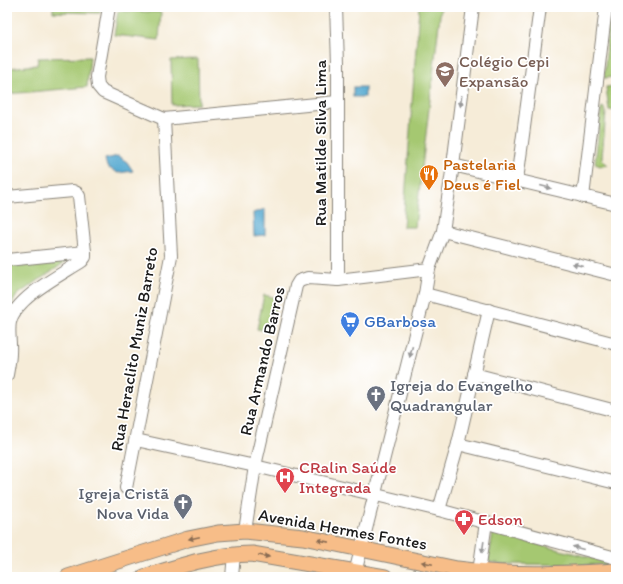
<svg xmlns="http://www.w3.org/2000/svg" width="623" height="584" font-family="Itim,sans-serif">
	<rect width="100%" height="100%" fill="#fff"/>
	<filter id="ink" filterUnits="userSpaceOnUse"><feTurbulence type="fractalNoise" baseFrequency=".025" numOctaves="2"/><feDisplacementMap in="SourceGraphic" scale="8" xChannelSelector="R" yChannelSelector="G"/><feConvolveMatrix kernelMatrix="1 2 1 2 8 2 1 2 1" color-interpolation-filters="sRGB"/></filter>
	<filter id="wash" filterUnits="userSpaceOnUse"><feTurbulence type="fractalNoise" baseFrequency=".012" numOctaves="4" result="noise"/><feDisplacementMap in="SourceGraphic" scale="16" xChannelSelector="R" yChannelSelector="G"/><feGaussianBlur stdDeviation="0.9" result="paint"/><feColorMatrix in="noise" values="0 0 0 0 0 0 0 0 0 0 0 0 0 0 0 0 0 1.4 0 .05"/><feComposite in="paint" operator="in"/></filter>
	<g filter="url(#wash)">
		<rect width="100%" height="100%" fill="#f6ecd8"/>
		<!-- green -->
		<g fill="#a5c871" stroke="#607246">
			<path d="M53,7H100V13L53,12Z"/>
			<path d="M419,7H441L415,227H403Z"/>
			<path d="M610,7H616V77L604,78Z"/>
			<path d="M118,11L161,12L159,40L114,35Z"/>
			<path d="M90,57L87,87L7,94V79L9,68L37,65L38,58Z"/>
			<path d="M198,59L199,104L172,105L171,60Z"/>
			<path d="M616,86V111L609,110L606,87Z"/>
			<path d="M603,107L606,112L602,157L603,161L608,165C603,166 599,167 595,163L601,110V108Z"/>
			<path d="M77,254L17,295L7,313V261Z"/>
			<path d="M264,295L277,298L270,331L257,329Z"/>
			<path d="M493,533L616,564V565L505,564L488,562Z"/>
		</g>
		<!-- water -->
		<g fill="#54a9d0" stroke="#386276">
			<rect x="353" y="87" width="12" height="10"/>
			<path d="M118,156L127,162L133,171L118,173L107,167L105,159Z"/>
			<path d="M265,209V235L254,236L253,213Z"/>
		</g>
	</g>
	<g filter="url(#ink)">
		<g fill="none" stroke-linecap="round" stroke-linejoin="round">
			<!-- minor casing -->
			<g stroke="#89847a" stroke-width="14">
				<g id="minor">
					<path d="M109,7L97,77L98,86L103,92L164,119L337,102"/>
					<path d="M336,7L338,63V280"/>
					<path d="M453,165L616,204"/>
					<path d="M517,180L540,7"/>
					<path d="M7,197L73,191L77,193L79,196L85,252V257L82,261C61,275 16,297 10,322C8,332 11,344 10,353C10,360 8,368 7,375"/>
					<path d="M583,197L606,7"/>
					<path d="M443,231L616,275"/>
					<path d="M7,260L85,252"/>
					<path d="M425,294L616,344"/>
					<path d="M474,374L616,411"/>
					<path d="M136,440L255,466L439,510L616,558"/>
					<path d="M458,444L616,483"/>
					<path d="M126,488L171,256L164,119"/>
					<path d="M439,510L458,444L489,310"/>
					<path d="M245,531L255,466L296,286L299,281L308,278L338,280L429,269"/>
					<path d="M479,572L486,522"/>
					<path d="M232,577L234,554"/>
					<path d="M354,577L425,294L429,269L443,231L453,165L473,7"/>
				</g>
			</g>
			<!-- major casing -->
			<g stroke="#89847a" stroke-width="17">
				<g id="major">
					<path d="M68,577L188,539L218,533L245,531L303,537L457,569C508,576 564,574 616,571"/>
					<path d="M144,577C179,566 215,554 252,554L385,577"/>
				</g>
			</g>
			<!-- minor -->
			<use href="#minor" stroke="#fff" stroke-width="12"/>
			<!-- major -->
			<use href="#major" stroke="#f7bd88" stroke-width="15"/>
		</g>
		<!-- one-way arrows -->
		<defs><path id="oneway-solid" d="M-6-.8H1V-3.2L6.5 0L1 3.2V.8H-6Z"/></defs>
		<g fill="#999">
			<use href="#oneway-solid" transform="translate(461 101) rotate(97)"/>
			<use href="#oneway-solid" transform="translate(546 187) rotate(14)"/>
			<use href="#oneway-solid" transform="translate(578 265) rotate(-166)"/>
			<use href="#oneway-solid" transform="translate(411 352) rotate(104)"/>
			<use href="#oneway-solid" transform="translate(483 547) rotate(98)"/>
			<use href="#oneway-solid" transform="translate(578 548) rotate(-165)"/>
		</g>
		<g fill="#8a6c52">
			<use href="#oneway-solid" transform="translate(194 538) rotate(168)"/>
			<use href="#oneway-solid" transform="translate(323 541) rotate(-169)"/>
			<use href="#oneway-solid" transform="translate(264 556) rotate(10)"/>
			<use href="#oneway-solid" transform="translate(427 563) rotate(-168)"/>
		</g>
	</g>
	<!-- icons -->
	<defs>
		<g id="school-pin" transform="scale(1)"><path d="M0 17L-7.5 6A9.5 9.5 0 1 1 7.5 6Z" fill="#8d6e63" stroke="#fff"/><path d="M0-5L7-2L0 1L-7-2ZM-4 1L0 2.5L4 1V4Q0 6-4 4Z" fill="#fff"/></g>
		<g id="restaurant-pin" transform="scale(1)"><path d="M0 17L-7.5 6A9.5 9.5 0 1 1 7.5 6Z" fill="#e8710a" stroke="#fff"/><path d="M-5-6h1v4h1v-4h1v4h1v-4h1v5L-1.5 .5V6h-2V.5L-5-1ZM5-6V6H3V1.5H1.5Q1.5-4 5-6Z" fill="#fff"/></g>
		<g id="supermarket-pin" transform="scale(1)"><path d="M0 17L-7.5 6A9.5 9.5 0 1 1 7.5 6Z" fill="#3f7fe0" stroke="#fff"/><path d="M-6-5.5h2.5l.6 2H6L4.5 2H-2.5L-4.4-4H-6ZM-1.5 3.2a1.3 1.3 0 1 0 .1 0ZM3 3.2a1.3 1.3 0 1 0 .1 0Z" fill="#fff"/></g>
		<g id="church-pin" transform="scale(1)"><path d="M0 17L-7.5 6A9.5 9.5 0 1 1 7.5 6Z" fill="#6b7280" stroke="#fff"/><path d="M-1.2-6h2.4v3.5h3.3v2.4h-3.3V6h-2.4V-.1h-3.3v-2.4h3.3Z" fill="#fff"/></g>
		<g id="hospital-pin" transform="scale(1)"><path d="M0 17L-7.5 6A9.5 9.5 0 1 1 7.5 6Z" fill="#e0444e" stroke="#fff"/><path d="M-5-5h3v3.5h4V-5h3V5h-3V1.5h-4V5h-3Z" fill="#fff"/></g>
		<g id="pharmacy-pin" transform="scale(1)"><path d="M0 17L-7.5 6A9.5 9.5 0 1 1 7.5 6Z" fill="#e0444e" stroke="#fff"/><path d="M-2-6h4v4h4v4h-4v4h-4v-4h-4v-4h4Z" fill="#fff"/></g>
	</defs>
	<g fill-rule="evenodd">
		<use href="#school-pin" x="445" y="71"/>
		<use href="#restaurant-pin" x="429" y="174"/>
		<use href="#supermarket-pin" x="350" y="321"/>
		<use href="#church-pin" x="376" y="395"/>
		<use href="#hospital-pin" x="285" y="477"/>
		<use href="#church-pin" x="183" y="503"/>
		<use href="#pharmacy-pin" x="464" y="519"/>
	</g>
	<g text-anchor="middle" stroke-width="3.5" stroke-linejoin="round" paint-order="stroke">
		<!-- education labels -->
		<g font-size="17" fill="#785e54" stroke="#fff" text-anchor="start">
			<text x="459" y="67">Colégio Cepi<tspan x="459" dy="20">Expansão</tspan></text>
		</g>
		<!-- street labels -->
		<g font-size="17" fill="#1c1c1c" stroke="#fff">
			<text transform="translate(320 143) rotate(-90)" y="6">Rua Matilde Silva Lima</text>
			<text transform="translate(134 349) rotate(-80)" y="6">Rua Heraclito Muniz Barreto</text>
			<text transform="translate(262 361) rotate(-77)" y="6">Rua Armando Barros</text>
			<text transform="translate(343 529) rotate(10)" y="6">Avenida Hermes Fontes</text>
		</g>
		<!-- food labels -->
		<g font-size="17" fill="#c56008" stroke="#fff" text-anchor="start">
			<text x="443" y="170">Pastelaria<tspan x="443" dy="20">Deus é Fiel</tspan></text>
		</g>
		<!-- shop labels -->
		<g font-size="17" fill="#366cbe" stroke="#fff" text-anchor="start">
			<text x="364" y="327">GBarbosa</text>
		</g>
		<!-- worship labels -->
		<g font-size="17" fill="#5b616d" stroke="#fff" text-anchor="start">
			<text x="390" y="391">Igreja do Evangelho<tspan x="390" dy="20">Quadrangular</tspan></text>
			<text x="169" y="499" text-anchor="end">Igreja Cristã<tspan x="169" dy="20">Nova Vida</tspan></text>
		</g>
		<!-- health labels -->
		<g font-size="17" fill="#be3a42" stroke="#fff" text-anchor="start">
			<text x="299" y="473">CRalin Saúde<tspan x="299" dy="20">Integrada</tspan></text>
			<text x="478" y="525">Edson</text>
		</g>
	</g>
	<!-- margin -->
	<rect width="623" height="584" fill="none" stroke="#fff" stroke-width="24"/>
</svg>
